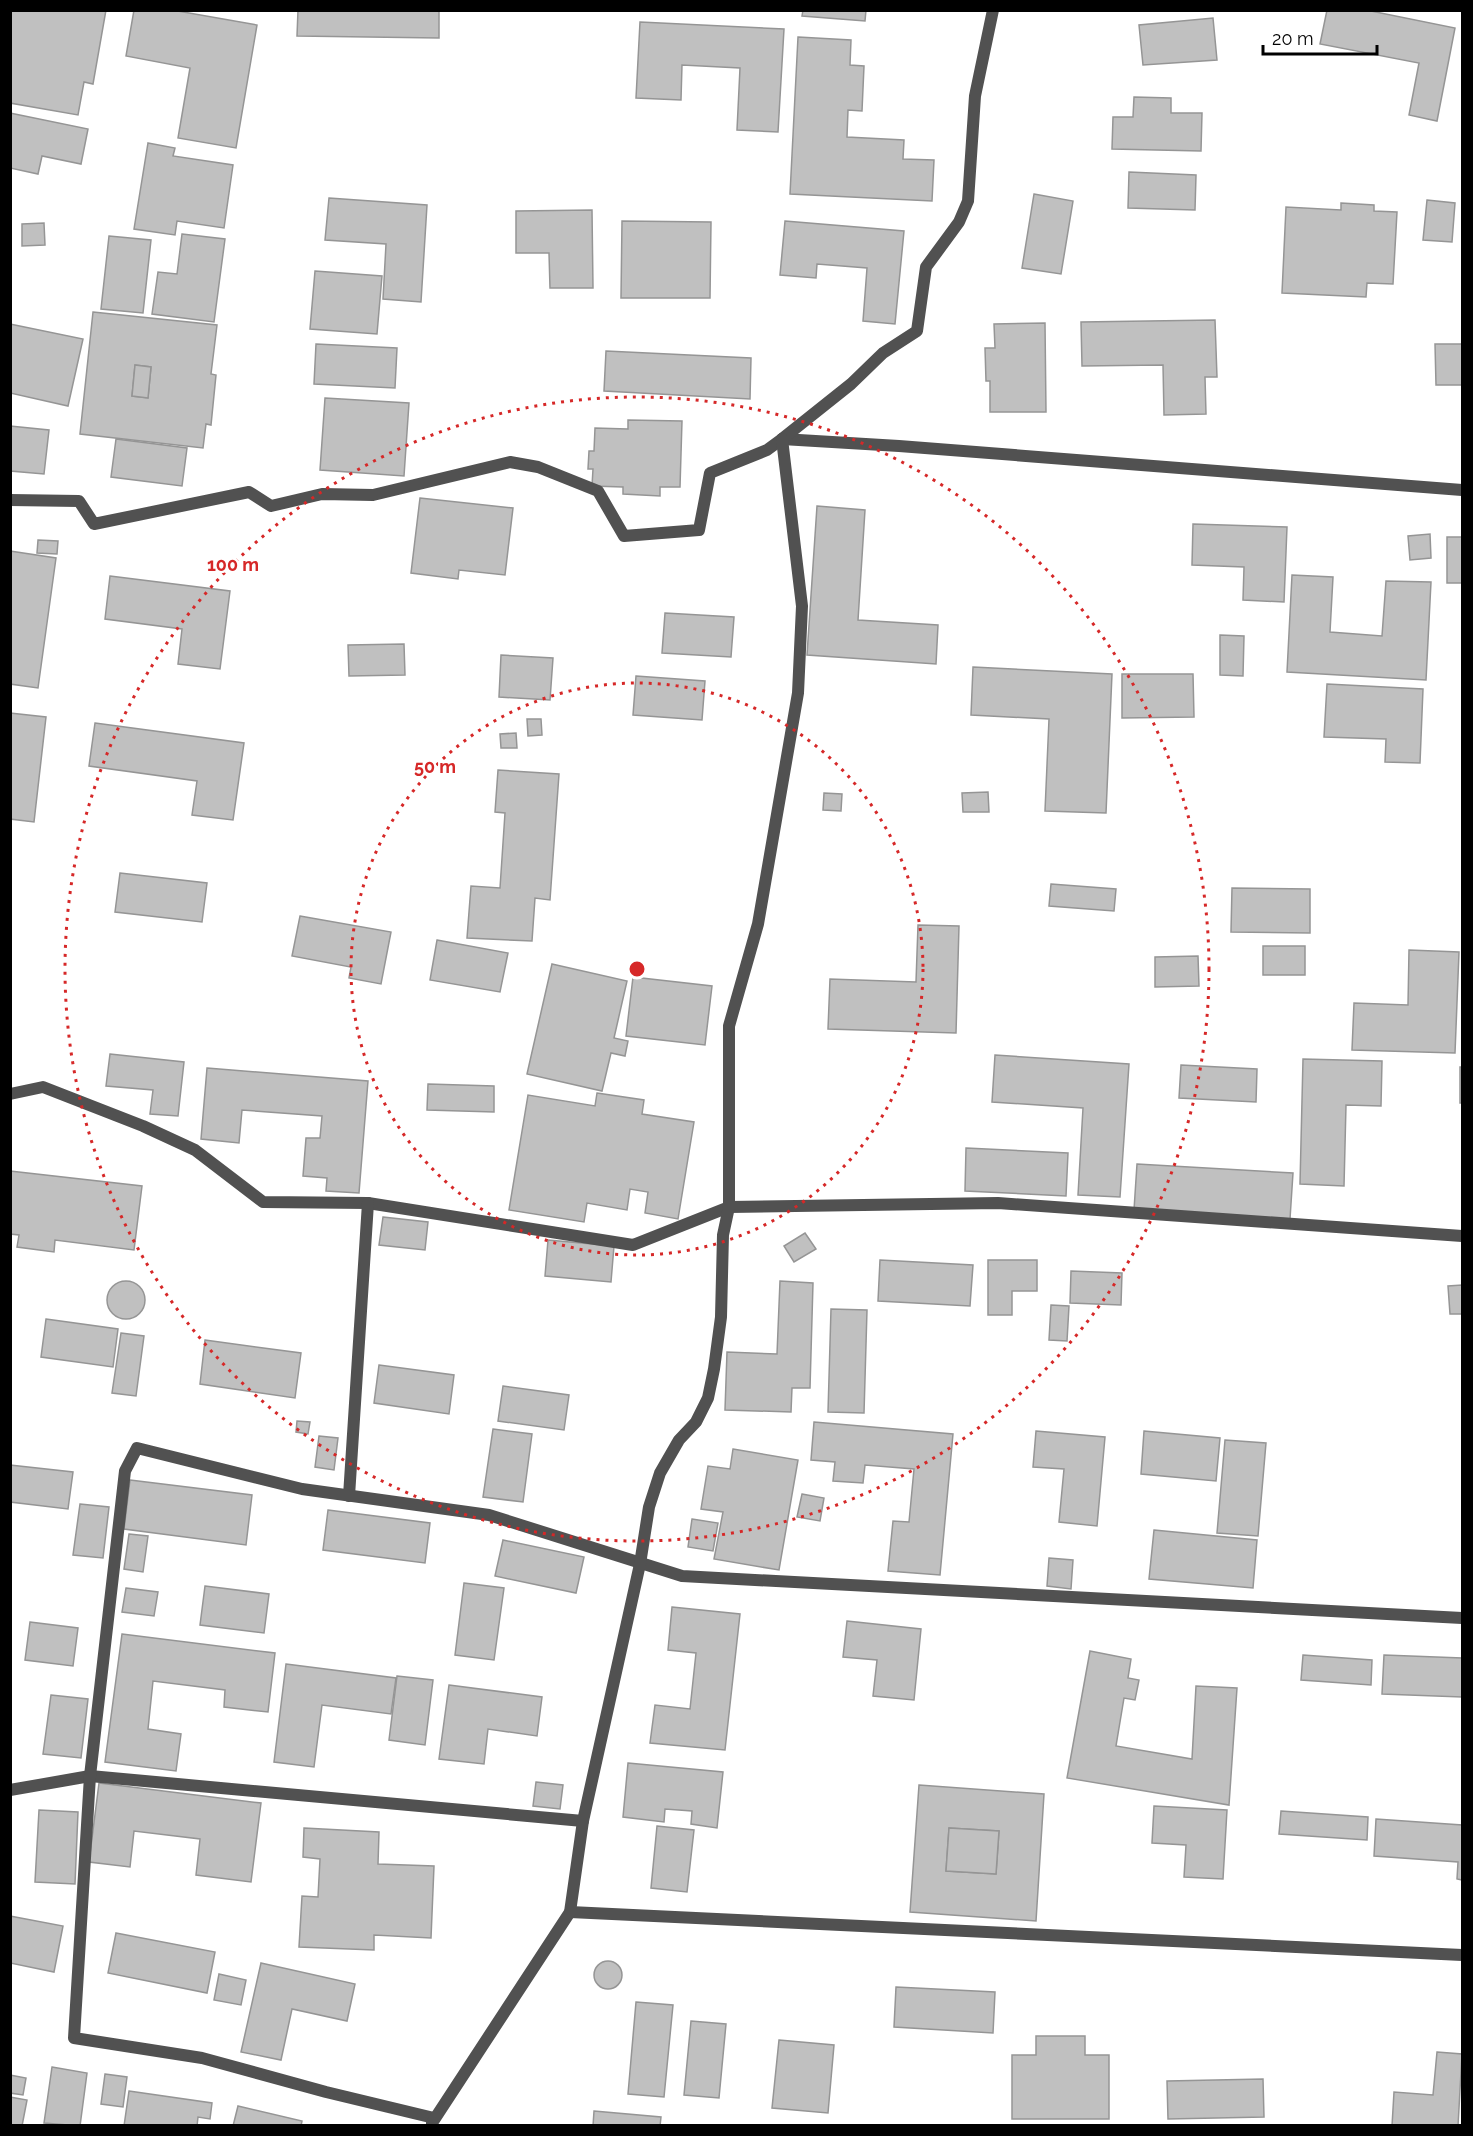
<svg xmlns="http://www.w3.org/2000/svg" width="1473" height="2136" font-family="Raleway,sans-serif">
	<rect width="100%" height="100%" fill="#fff"/>
	<!-- building -->
	<g fill="#c0c0c0" stroke="#959595" stroke-width="1.5" fill-rule="evenodd">
		<path d="M10,10H106L93,84L84,82L78,115L10,103Z"/>
		<path d="M134,10H172L257,25L236,148L178,138L190,68L126,56Z"/>
		<path d="M298,10H439V38L297,36Z"/>
		<path d="M803,10H866L865,21L802,16Z"/>
		<path d="M1327,10H1366L1455,28L1437,121L1409,115L1419,63L1320,44Z"/>
		<path d="M1213,18L1217,60L1143,65L1139,25Z"/>
		<path d="M640,22L784,29L778,132L737,130L740,68L682,65L681,100L636,98Z"/>
		<path d="M798,37L851,40L850,65L864,66L862,111L848,110L847,137L904,140L903,159L934,160L932,201L790,194Z"/>
		<path d="M1134,97L1171,98V113H1202L1201,151L1112,149L1113,117H1133Z"/>
		<path d="M10,113L88,129L81,164L42,156L38,174L10,168Z"/>
		<path d="M148,143L175,148L173,156L233,165L224,228L177,221L175,235L134,229Z"/>
		<path d="M1129,172L1196,175L1195,210L1128,208Z"/>
		<path d="M1034,194L1073,201L1061,274L1022,268Z"/>
		<path d="M329,198L427,205L421,302L383,299L386,244L325,240Z"/>
		<path d="M1427,200L1455,203L1452,242L1423,240Z"/>
		<path d="M1341,203L1374,205V211L1397,212L1393,284L1367,283L1366,297L1282,293L1286,207L1341,210Z"/>
		<path d="M592,210L593,288H550L549,253H516V211Z"/>
		<path d="M622,221L711,222L710,298H621Z"/>
		<path d="M785,221L904,231L895,324L863,321L867,268L817,264L816,278L780,275Z"/>
		<path d="M44,223L45,245L22,246V224Z"/>
		<path d="M182,234L225,239L214,322L152,314L158,272L177,274Z"/>
		<path d="M109,236L151,240L143,313L101,309Z"/>
		<path d="M315,271L382,276L377,334L310,329Z"/>
		<path d="M93,312L217,325L211,374L216,375L211,425L206,424L203,448L80,434ZM135,365L151,367L148,398L132,396Z"/>
		<path d="M1215,320L1217,377H1205L1206,414L1164,415L1163,365L1082,366L1081,322Z"/>
		<path d="M1045,323L1046,412H990V381H986L985,348H995L994,324Z"/>
		<path d="M10,324L83,339L68,406L10,393Z"/>
		<path d="M316,344L397,348L395,388L314,384Z"/>
		<path d="M1435,344H1462V385H1436Z"/>
		<path d="M606,351L751,358L750,399L604,391Z"/>
		<path d="M135,365L151,367L148,398L132,396Z"/>
		<path d="M325,398L409,403L404,476L320,470Z"/>
		<path d="M628,420L682,421L680,487H660V496L623,494V487L592,486L593,469H588L589,451H594L595,428L628,429Z"/>
		<path d="M10,426L49,430L44,474L10,471Z"/>
		<path d="M116,439L187,448L182,486L111,477Z"/>
		<path d="M420,498L513,508L505,575L459,570L458,579L411,573Z"/>
		<path d="M817,506L865,510L858,620L938,625L936,664L807,655Z"/>
		<path d="M1193,524L1287,527L1284,602L1243,600L1244,567L1192,565Z"/>
		<path d="M1430,534L1431,558L1410,560L1408,536Z"/>
		<rect x="1447" y="537" width="15" height="46"/>
		<path d="M38,540L58,541L57,554L37,553Z"/>
		<path d="M10,551L56,558L38,688L10,684Z"/>
		<path d="M1292,575L1333,577L1330,632L1382,636L1386,581L1431,582L1426,680L1287,672Z"/>
		<path d="M110,576L230,591L220,669L178,664L182,629L105,619Z"/>
		<path d="M665,613L734,617L731,657L662,653Z"/>
		<path d="M1220,635L1244,636L1243,676L1220,675Z"/>
		<path d="M404,644L405,675L349,676L348,645Z"/>
		<path d="M501,655L553,658L550,700L499,697Z"/>
		<path d="M973,667L1112,674L1106,813L1045,811L1049,719L971,715Z"/>
		<path d="M1122,674H1193L1194,717L1122,718Z"/>
		<path d="M636,676L705,681L702,720L633,715Z"/>
		<path d="M1327,684L1423,689L1420,763L1385,762L1386,739L1324,737Z"/>
		<path d="M10,713L46,717L34,822L10,819Z"/>
		<path d="M527,719H541L542,735L528,736Z"/>
		<path d="M95,723L244,743L233,820L192,815L197,781L89,766Z"/>
		<path d="M516,733L517,748H501L500,734Z"/>
		<path d="M498,770L559,774L550,900L535,898L532,941L467,938L471,886L500,888L505,813L495,812Z"/>
		<path d="M988,792L989,812H963L962,793Z"/>
		<path d="M824,793L842,794L841,811L823,810Z"/>
		<path d="M120,873L207,883L202,922L115,912Z"/>
		<path d="M1051,884L1116,889L1114,911L1049,906Z"/>
		<path d="M1232,888L1310,889V933L1231,932Z"/>
		<path d="M300,916L391,932L381,984L349,978L351,967L292,956Z"/>
		<path d="M918,925L959,926L956,1033L828,1029L830,979L916,982Z"/>
		<path d="M437,940L508,953L500,992L430,980Z"/>
		<rect x="1263" y="946" width="42" height="29"/>
		<path d="M1409,950L1459,952L1455,1053L1352,1050L1354,1003L1408,1005Z"/>
		<path d="M1198,956L1199,986L1155,987V957Z"/>
		<path d="M552,964L627,981L614,1038L628,1041L625,1056L611,1053L602,1091L527,1074Z"/>
		<path d="M633,977L712,986L705,1045L626,1036Z"/>
		<path d="M110,1054L184,1062L178,1116L150,1114L153,1090L106,1086Z"/>
		<path d="M995,1055L1129,1064L1120,1197L1078,1195L1083,1108L992,1102Z"/>
		<path d="M1303,1059L1382,1061L1381,1106L1346,1105L1344,1186L1300,1184Z"/>
		<path d="M1181,1065L1257,1069L1256,1102L1179,1098Z"/>
		<rect x="1460" y="1067" width="2" height="36"/>
		<path d="M207,1068L368,1081L359,1193L326,1191L327,1178L303,1176L306,1138H320L322,1116L242,1110L239,1143L201,1139Z"/>
		<path d="M428,1084L494,1086V1112L427,1110Z"/>
		<path d="M597,1093L644,1100L642,1114L694,1122L678,1219L645,1213L648,1192L630,1189L627,1210L587,1203L584,1222L509,1210L528,1095L595,1106Z"/>
		<path d="M966,1148L1068,1153L1066,1196L965,1191Z"/>
		<path d="M1137,1164L1293,1173L1290,1219L1134,1210Z"/>
		<path d="M10,1171L142,1186L134,1250L55,1240L54,1252L17,1247L19,1235L10,1234Z"/>
		<path d="M383,1217L428,1222L425,1250L379,1245Z"/>
		<path d="M805,1233L816,1249L794,1262L784,1246Z"/>
		<path d="M548,1240L614,1246L611,1282L545,1276Z"/>
		<path d="M880,1260L973,1265L970,1306L878,1301Z"/>
		<path d="M988,1260H1037V1291H1012V1315H988Z"/>
		<path d="M1071,1271L1122,1273L1121,1305L1070,1303Z"/>
		<path d="M780,1281L813,1283L810,1388H792L791,1412L725,1410L727,1352L777,1354Z"/>
		<circle cx="126" cy="1300" r="19"/>
		<path d="M1462,1285V1314H1450L1448,1286Z"/>
		<path d="M1051,1305L1069,1306L1067,1341L1049,1340Z"/>
		<path d="M831,1309L867,1310L864,1413L828,1412Z"/>
		<path d="M46,1319L118,1329L113,1367L41,1357Z"/>
		<path d="M121,1333L144,1336L136,1396L112,1393Z"/>
		<path d="M205,1340L301,1353L295,1398L200,1384Z"/>
		<path d="M379,1365L454,1375L449,1414L374,1403Z"/>
		<path d="M503,1386L569,1395L564,1430L498,1421Z"/>
		<path d="M297,1421L310,1422L308,1434L296,1432Z"/>
		<path d="M814,1422L953,1434L940,1575L888,1571L893,1521L909,1522L914,1469L865,1465L863,1483L833,1481L835,1462L811,1460Z"/>
		<path d="M493,1429L532,1434L523,1502L483,1497Z"/>
		<path d="M1036,1431L1105,1437L1097,1526L1059,1522L1064,1469L1033,1467Z"/>
		<path d="M1144,1431L1220,1438L1216,1481L1141,1474Z"/>
		<path d="M319,1436L338,1438L334,1470L315,1467Z"/>
		<path d="M1225,1440L1266,1443L1258,1536L1217,1533Z"/>
		<path d="M733,1449L798,1460L779,1570L714,1559L723,1512L701,1509L708,1466L730,1469Z"/>
		<path d="M10,1465L73,1472L68,1509L10,1502Z"/>
		<path d="M130,1480L252,1495L246,1545L124,1529Z"/>
		<path d="M802,1494L824,1498L820,1521L797,1517Z"/>
		<path d="M80,1504L109,1507L103,1558L73,1555Z"/>
		<path d="M328,1510L430,1523L425,1563L323,1550Z"/>
		<path d="M692,1519L718,1523L713,1551L688,1547Z"/>
		<path d="M1154,1530L1257,1540L1253,1588L1149,1579Z"/>
		<path d="M129,1534L148,1536L143,1572L124,1569Z"/>
		<path d="M503,1540L584,1557L576,1593L495,1576Z"/>
		<path d="M1049,1558L1073,1560L1071,1589L1047,1586Z"/>
		<path d="M464,1583L504,1588L494,1660L455,1655Z"/>
		<path d="M205,1586L269,1594L264,1633L200,1625Z"/>
		<path d="M126,1588L158,1592L154,1616L122,1612Z"/>
		<path d="M672,1607L740,1614L725,1750L650,1743L655,1705L690,1709L696,1653L668,1650Z"/>
		<path d="M847,1621L921,1629L914,1700L873,1696L877,1660L843,1657Z"/>
		<path d="M30,1622L78,1628L73,1666L25,1660Z"/>
		<path d="M122,1634L275,1653L268,1712L224,1707L225,1690L153,1681L148,1729L181,1734L176,1771L105,1762Z"/>
		<path d="M1090,1651L1131,1659L1128,1678L1139,1680L1135,1700L1124,1698L1116,1746L1192,1759L1196,1686L1237,1688L1229,1805L1067,1778Z"/>
		<path d="M1303,1655L1372,1660L1371,1685L1301,1680Z"/>
		<path d="M1384,1655L1462,1658V1697L1382,1694Z"/>
		<path d="M286,1664L396,1678L391,1714L322,1705L314,1767L274,1762Z"/>
		<path d="M397,1676L433,1680L425,1745L389,1740Z"/>
		<path d="M449,1685L542,1697L537,1736L488,1729L484,1764L439,1759Z"/>
		<path d="M51,1695L88,1699L81,1758L43,1754Z"/>
		<path d="M628,1763L723,1772L717,1828L691,1824L692,1811L665,1809L664,1822L623,1817Z"/>
		<path d="M536,1782L563,1785L560,1809L533,1806Z"/>
		<path d="M99,1783L261,1803L251,1882L196,1875L200,1839L134,1831L130,1867L89,1862Z"/>
		<path d="M919,1785L1044,1794L1036,1921L910,1912ZM949,1828L999,1831L996,1874L946,1871Z"/>
		<path d="M1154,1806L1227,1810L1223,1879L1184,1877L1186,1845L1152,1843Z"/>
		<path d="M39,1810L78,1812L75,1884L35,1882Z"/>
		<path d="M1281,1811L1368,1817L1367,1840L1279,1834Z"/>
		<path d="M1376,1819L1462,1825V1880L1457,1879L1458,1862L1374,1856Z"/>
		<path d="M657,1826L694,1830L687,1892L651,1888Z"/>
		<path d="M304,1828L379,1832L378,1864L434,1866L431,1938L374,1935V1950L299,1947L302,1896L318,1897L320,1859L303,1857Z"/>
		<path d="M949,1828L999,1831L996,1874L946,1871Z"/>
		<path d="M10,1916L63,1926L54,1972L10,1963Z"/>
		<path d="M116,1933L215,1952L207,1993L108,1973Z"/>
		<circle cx="608" cy="1975" r="14"/>
		<path d="M261,1963L355,1984L347,2021L292,2009L281,2060L241,2052Z"/>
		<path d="M219,1974L246,1980L241,2005L214,2000Z"/>
		<path d="M896,1987L995,1992L993,2033L894,2027Z"/>
		<path d="M636,2002L673,2005L664,2097L628,2094Z"/>
		<path d="M691,2021L726,2024L719,2098L684,2095Z"/>
		<path d="M1036,2036H1085V2055H1109V2119H1012V2055H1036Z"/>
		<path d="M779,2040L834,2045L828,2113L772,2108Z"/>
		<path d="M1437,2052L1462,2054L1458,2126H1392L1394,2092L1433,2095Z"/>
		<path d="M52,2067L87,2073L80,2126L44,2123Z"/>
		<path d="M105,2074L127,2077L123,2107L101,2104Z"/>
		<path d="M10,2075L26,2078L23,2095L10,2093Z"/>
		<path d="M1263,2079L1264,2117L1168,2119L1167,2081Z"/>
		<path d="M129,2091L212,2103L210,2119L198,2117L197,2126H124Z"/>
		<path d="M10,2097L27,2100L22,2126H10Z"/>
		<path d="M238,2106L302,2121L301,2126H233Z"/>
		<path d="M594,2111L661,2117L660,2126H593Z"/>
	</g>
	<g fill="none" stroke-linecap="round" stroke-linejoin="round">
		<!-- street -->
		<g stroke="#515151" stroke-width="12">
			<path d="M782,439L899,446L1462,490"/>
			<path d="M10,500L79,501L94,524L249,492L271,506L322,494L373,495L510,462L538,467L598,491L624,536L699,530L710,473L767,450L782,439L851,384L883,353L917,331L926,267L959,222L968,201L975,96L993,10"/>
			<path d="M10,1094L43,1087L143,1126L195,1150L263,1202L368,1203L633,1245L729,1207L998,1203L1462,1236"/>
			<path d="M349,1496L368,1203"/>
			<path d="M10,1790L90,1776L583,1821"/>
			<path d="M570,1912L1462,1955"/>
			<path d="M434,2118L326,2092L202,2058L74,2038L90,1776L125,1471L137,1448L302,1489L489,1515L682,1576L1462,1618"/>
			<path d="M432,2123L570,1912L583,1821L640,1564L649,1507L660,1473L679,1440L696,1422L708,1398L714,1369L721,1317L723,1235L729,1207V1026L758,924L798,693L802,606L782,439"/>
		</g>
	</g>
	<!-- distance rings -->
	<g fill="none" stroke="#d62828" stroke-width="3" stroke-dasharray="3 6">
		<circle cx="637" cy="969" r="286"/>
		<circle cx="637" cy="969" r="572"/>
	</g>
	<circle cx="637" cy="969" r="9" fill="#d62828" stroke="#fff" stroke-width="3"/>
	<g font-size="18" text-anchor="middle" font-weight="bold" fill="#d62828" stroke="#fff" stroke-width="4.5" stroke-linejoin="round" paint-order="stroke">
		<text x="233" y="571">100 m</text>
		<text x="435" y="773">50 m</text>
	</g>
	<!-- border -->
	<rect width="1473" height="2136" fill="none" stroke="#000000" stroke-width="24"/>
	<!-- scale -->
	<path d="M1263 45v9h114v-9" fill="none" stroke="#000000" stroke-width="3"/>
	<text x="1272" y="45" font-size="18" fill="#000000" stroke="#ffffff" stroke-width="4.5" paint-order="stroke">20 m</text>
</svg>
